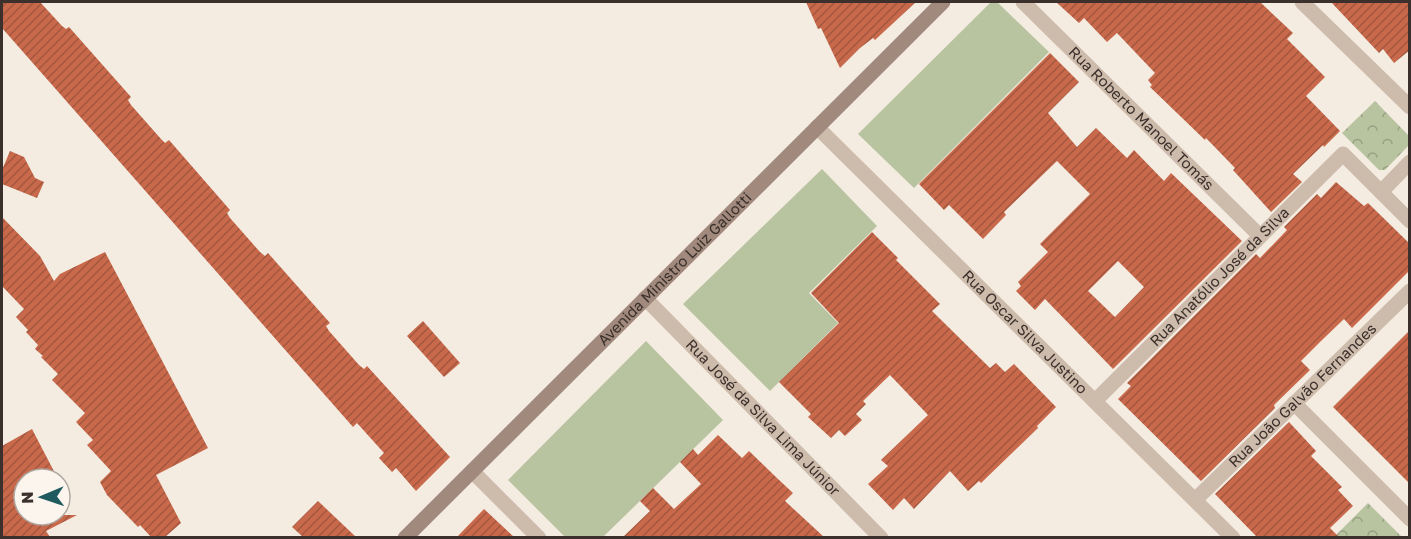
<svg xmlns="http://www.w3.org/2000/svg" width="1411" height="539" font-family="'Golos Text',sans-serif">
	<defs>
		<pattern id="park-crowns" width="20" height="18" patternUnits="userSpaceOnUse" patternTransform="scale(1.5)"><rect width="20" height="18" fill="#b8c4a0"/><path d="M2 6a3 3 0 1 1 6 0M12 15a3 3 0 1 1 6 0" fill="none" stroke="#97a083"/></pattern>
		<pattern id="building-hatch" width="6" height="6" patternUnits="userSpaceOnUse" patternTransform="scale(1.5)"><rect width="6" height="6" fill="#c8694b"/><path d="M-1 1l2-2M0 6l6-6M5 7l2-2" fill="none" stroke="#a4573f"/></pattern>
	</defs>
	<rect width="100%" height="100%" fill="#f4ebe1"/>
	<!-- green -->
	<g fill="#b8c4a0">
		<path d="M991,2H997L1049,52L914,188L858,134Z"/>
		<path d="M822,169L877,226L809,293L838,323L770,391L683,304Z"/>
		<path d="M646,341L723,420L603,537H565L508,480Z"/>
	</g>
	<!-- park -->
	<g fill="url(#park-crowns)">
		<path d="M1375,101L1409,136V145L1385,170H1379L1342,133Z"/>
		<path d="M1368,503L1402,537L1339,538L1336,535Z"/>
	</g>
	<!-- building -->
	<g fill="url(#building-hatch)" fill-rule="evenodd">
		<path d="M2,2H40L62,26L66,29L69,27L131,97L128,100L131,105L161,139L165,143L169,140L230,210L227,213L230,218L260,252L265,256L268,253L330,323L326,326L329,331L359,365L364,369L367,366L450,457L416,491L396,468L392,472L379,458L384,453L357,423L353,427L2,28Z"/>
		<path d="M806,2H916L875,40L873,38L860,48L840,68L821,28L818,29Z"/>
		<path d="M1056,2H1260L1293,33L1287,39L1325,77L1306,96L1340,131L1324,147L1323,145L1293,174L1302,182L1271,212L1233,170L1235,168L1206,138L1205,140L1150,87L1152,85L1148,80L1155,73L1117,33L1107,42L1084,18L1079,23Z"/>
		<path d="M1331,2H1410V50L1394,63L1383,49L1379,53Z"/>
		<path d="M1050,53L1079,82L1048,113L1077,147L1096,128L1127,158L1134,150L1164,181L1171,173L1242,241L1113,369L1045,299L1035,310L1016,291L1021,286L1018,282L1048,252L1040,244L1090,194L1057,161L1004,212L1006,215L983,239L949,205L944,210L919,184ZM1118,261L1144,287L1115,317L1088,291Z"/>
		<path d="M10,151L24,157L35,178L44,182L37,198L2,184V170Z"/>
		<path d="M1336,182L1364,206L1368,203L1410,244V270L1352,328L1344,319L1321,341L1301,361L1310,370L1274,405L1275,408L1201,481L1118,399L1131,386L1127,383L1256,254L1260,258L1287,230L1284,227L1317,194L1321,198Z"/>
		<path d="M2,217L40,256L54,281L60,274L105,252L208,448L156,475L181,523L165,537H151L140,525L138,527L107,495L100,482L111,471L87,445L93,440L76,422L85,413L52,380L58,374L41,357L43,356L35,349L38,345L26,332L28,330L16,317L24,309L2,286Z"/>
		<path d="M872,232L898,258L896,260L940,304L932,311L990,368L996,363L1005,372L1014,364L1056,407L1037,426L1038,428L981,483L979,481L968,491L950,471L914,509L904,498L893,510L868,484L888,466L881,460L928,415L890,375L863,401L866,404L856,414L862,420L845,436L839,430L831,438L808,417L811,414L779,382L839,323L811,293Z"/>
		<path d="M423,321L460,363L444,377L407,336Z"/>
		<path d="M1410,330V484L1333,407Z"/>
		<path d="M1289,422L1316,451L1311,456L1342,487L1338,490L1353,506L1330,528L1339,537H1257L1215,494Z"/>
		<path d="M32,429L58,479H24V515H77L46,531L50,537H2V446Z"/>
		<path d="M718,435L742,458L749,451L778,479L793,493L785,501L824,537H623L650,511L640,501L653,488L674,509L701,484L680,462L693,449L698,455Z"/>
		<path d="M318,501L356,537H303L292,527Z"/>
		<path d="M484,509L514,537H457Z"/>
	</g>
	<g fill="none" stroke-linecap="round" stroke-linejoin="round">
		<!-- street -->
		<g stroke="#cdbbac" stroke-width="15">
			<path id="s1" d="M1023,2L1260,236"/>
			<path d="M1302,2L1410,107"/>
			<path id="s2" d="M817,127L1233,538"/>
			<path d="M1381,192L1410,162"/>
			<path id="s3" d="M645,298L881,538"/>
			<path id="s4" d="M1095,401L1343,154L1410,221"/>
			<path d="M1294,403L1410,519"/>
			<path d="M472,471L539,538"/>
			<path id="s5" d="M1195,500L1410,291"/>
		</g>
		<!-- secondary -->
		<path stroke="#a18a7d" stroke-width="15" id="s6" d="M405,538L943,2"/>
	</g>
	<g text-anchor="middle" stroke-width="4.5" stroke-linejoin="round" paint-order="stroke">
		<!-- street labels -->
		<g font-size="15" fill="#3b302b" stroke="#fbf5ee">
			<text dy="5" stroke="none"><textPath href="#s1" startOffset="166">Rua Roberto Manoel Tomás</textPath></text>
			<text dy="5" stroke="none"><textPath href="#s6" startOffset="381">Avenida Ministro Luiz Gallotti</textPath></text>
			<text dy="5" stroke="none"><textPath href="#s4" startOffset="176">Rua Anatólio José da Silva</textPath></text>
			<text dy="5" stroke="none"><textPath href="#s2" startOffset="292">Rua Oscar Silva Justino</textPath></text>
			<text dy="5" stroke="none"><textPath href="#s5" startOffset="150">Rua João Galvão Fernandes</textPath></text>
			<text dy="5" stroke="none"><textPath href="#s3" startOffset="168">Rua José da Silva Lima Júnior</textPath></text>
		</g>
	</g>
	<!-- border -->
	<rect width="1411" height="539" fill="none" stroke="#3b302b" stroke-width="6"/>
	<!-- north arrow -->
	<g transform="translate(42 497) rotate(268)"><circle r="28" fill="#fbf5ee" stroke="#aea6a0" stroke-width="1.5"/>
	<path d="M0-4.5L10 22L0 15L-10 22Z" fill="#1f5a5e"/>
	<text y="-9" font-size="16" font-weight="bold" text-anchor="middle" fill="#3b302b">N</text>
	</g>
</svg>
